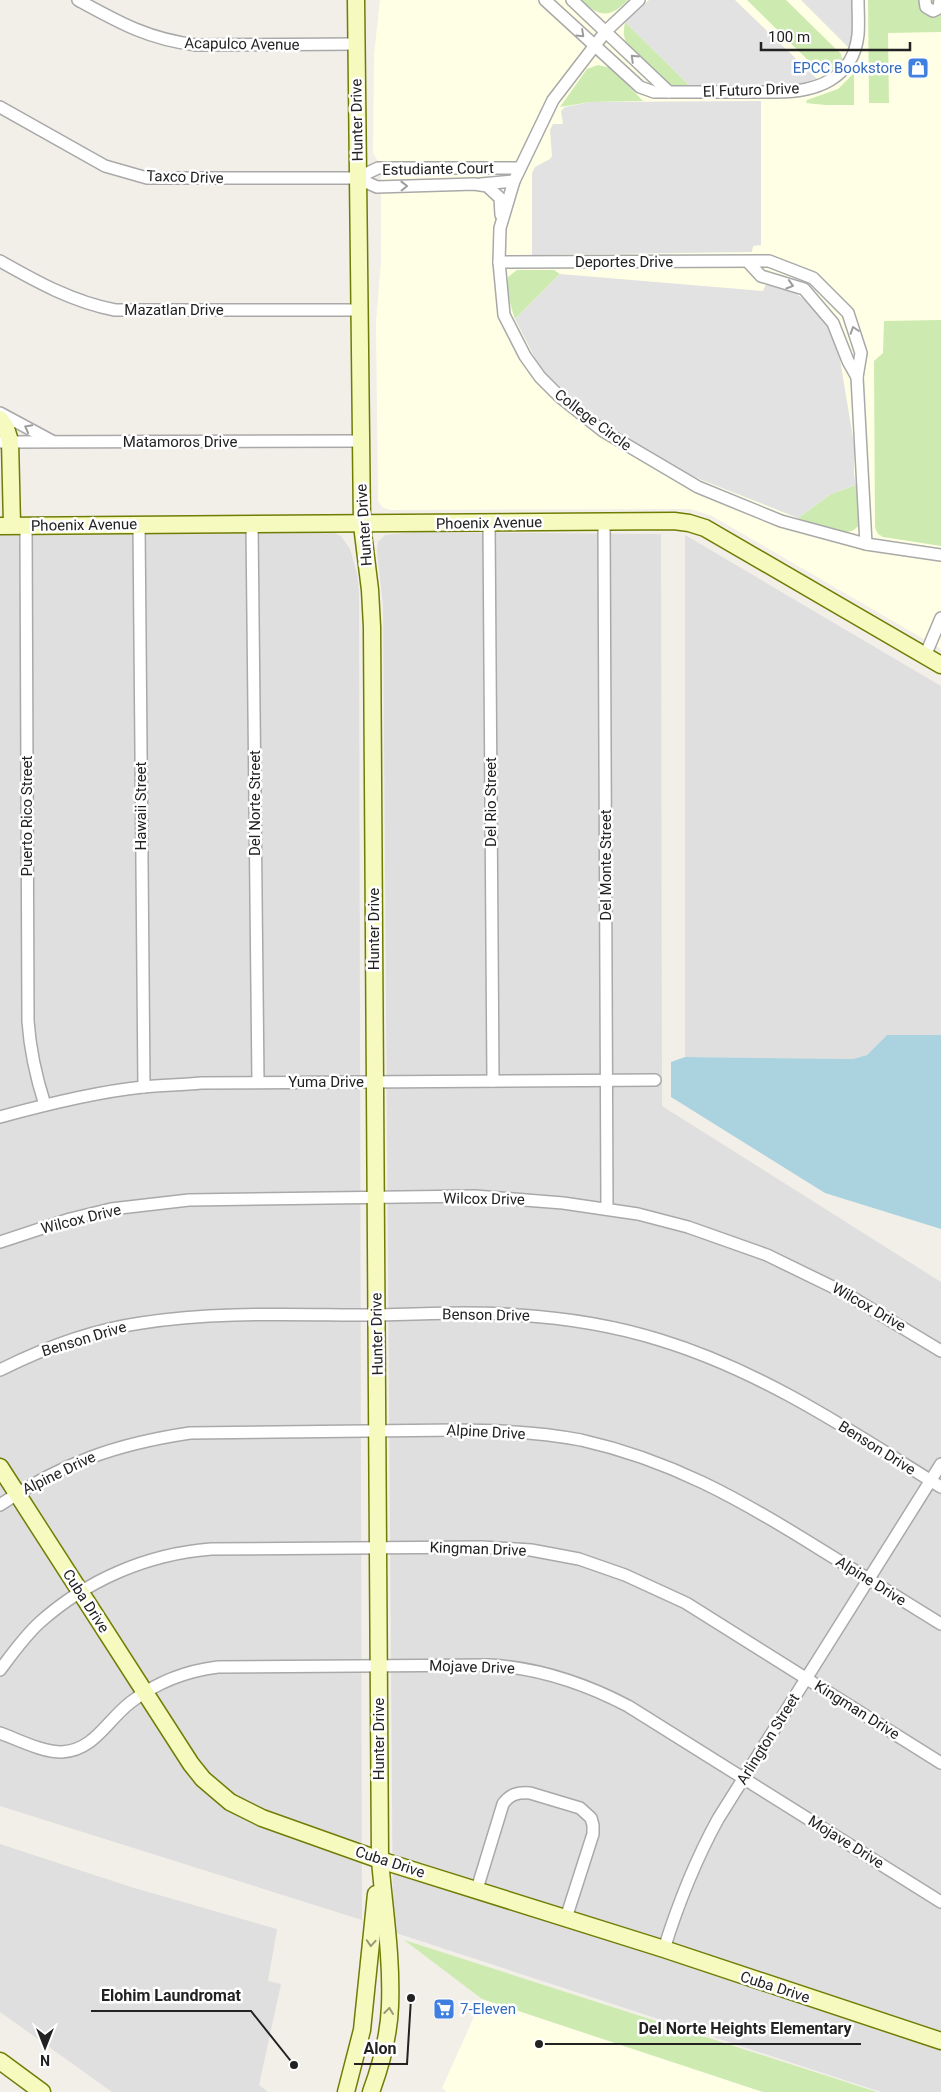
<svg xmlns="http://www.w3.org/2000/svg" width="941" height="2092" font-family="Roboto,sans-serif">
	<rect width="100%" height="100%" fill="#f2efe9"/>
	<!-- residential -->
	<g fill="#e0dfdf">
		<path d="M333,532L341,536L350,549L357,573L359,591L362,1920L0,1806V534Z"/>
		<path d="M414,532L661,534L662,1106L941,1282V2092H881L393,1932L383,605L377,552L378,542L385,535Z"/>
		<path d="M685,535L941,686V1035H887L867,1055L853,1059L685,1057Z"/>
		<path d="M0,1844L131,1887L277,1929L268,1981L281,1984L259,2085L268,2092H112L0,2012Z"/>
	</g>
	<!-- education -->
	<g fill="#ffffe5">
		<path d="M380,0H941V649L712,516L690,509L390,510L382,507L378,501L376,322L381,261V163L377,160L373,152L374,55Z"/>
		<path d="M482,1999L763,2092H447L442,2088Z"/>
	</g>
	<!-- grass -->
	<g fill="#cdebb0">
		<path d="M581,0H628C610,18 600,18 581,0Z"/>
		<path d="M747,0H786L841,54L843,63L830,75L824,76Z"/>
		<path d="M868,0H941V32L888,33L889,103H869Z"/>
		<path d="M625,22L690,86L669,85L630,48C623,39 623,33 625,22Z"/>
		<path d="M598,65L611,68L643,101L591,102L560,107L587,69Z"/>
		<path d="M854,73V105H825L806,103L807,100L838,89Z"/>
		<path d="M517,270H554L560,274L515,319C510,305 507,292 508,277Z"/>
		<path d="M941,320V546L883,537L878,534L875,528L874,361L883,353L884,321Z"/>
		<path d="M856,485L860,487V524C847,543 816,524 798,518L831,494Z"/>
		<path d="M404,1940L877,2092H763L482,1999Z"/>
	</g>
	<!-- parking -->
	<g fill="#e2e2e2">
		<path d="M649,0H735L818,80L806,84L690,86L625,22Z"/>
		<path d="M801,0H852V37L849,48Z"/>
		<path d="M761,101V245L753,246L752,252L532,255V173L535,167L550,159L552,156L550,130L553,124H563L561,111L565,107L591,102Z"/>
		<path d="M560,274L763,291L766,284L793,292L807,301L830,325L837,341L854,444V474L856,485L831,494L798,518L704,481L677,469L609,428L542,372L515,319Z"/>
	</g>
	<!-- water -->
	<path fill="#aad3df" d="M887,1035H941V1229L825,1193L671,1097V1062L685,1057L853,1059L867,1055Z"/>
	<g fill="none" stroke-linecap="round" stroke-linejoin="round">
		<!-- street casing -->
		<g stroke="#a9a9a9" stroke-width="14">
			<g id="street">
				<path d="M78,0C120,23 148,39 196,45L356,44"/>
				<path d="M545,0L640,87L654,92H777C816,92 853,79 858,35C859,24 858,12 858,0"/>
				<path d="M572,0L669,92"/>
				<path d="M639,0L606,31L553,100L514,181L500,228L499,262L504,315L525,356L540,377L560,397L603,431L698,487L781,521L866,544L941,555"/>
				<path d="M925,0L926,7L933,11L939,8L940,0"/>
				<path d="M0,107L105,166L147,178H357L377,187L474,184L487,186L500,198L501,215"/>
				<path d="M357,178L378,168H519"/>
				<path d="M481,184L514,181"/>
				<path d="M0,261C37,282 73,302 115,310H359"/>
				<path d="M499,262L769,261L813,278L848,313L861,353L857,377L866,544"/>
				<path d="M749,263L761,276L804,289L833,323L848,361L857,377"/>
				<path d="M0,413L52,441"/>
				<path d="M0,442L360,441"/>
				<path d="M604,521L607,1209"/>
				<path d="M489,522L493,1081"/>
				<path d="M252,524L258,1082"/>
				<path d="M139,525L144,1087"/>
				<path d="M26,526L28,1021C30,1050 36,1077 45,1105"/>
				<path d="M925,656L941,618"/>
				<path d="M0,1117C47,1104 95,1092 143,1087C162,1085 182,1085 201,1083L655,1080"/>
				<path d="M0,1242L70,1219L111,1209L189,1200L475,1196L563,1203L638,1214L688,1227L767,1255L843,1292L941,1351"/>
				<path d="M0,1370C44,1348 92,1330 141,1323C218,1311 297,1315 374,1315C422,1314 471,1311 518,1315C566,1318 615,1326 660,1340C762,1371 851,1431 941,1487"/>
				<path d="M0,1505C62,1463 116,1444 190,1433L456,1430C497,1430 540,1432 581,1440C670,1460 738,1498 815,1546C857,1572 899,1598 941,1624"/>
				<path d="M0,1670C12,1654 24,1637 39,1623C87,1580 147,1554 211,1549L482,1547L531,1550L579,1559L625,1575L686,1603L941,1763"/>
				<path d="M0,1733C19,1740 42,1752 62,1752C95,1750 107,1720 131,1702C157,1682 185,1671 218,1667L490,1665C539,1668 584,1683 628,1706L941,1902"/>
				<path d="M477,1889L503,1804C510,1794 518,1792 530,1793L580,1808L591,1818L593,1825V1834L566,1918"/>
				<path d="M664,1949C678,1904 695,1861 718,1819L941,1464"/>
			</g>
		</g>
		<!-- secondary casing -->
		<g stroke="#707d05" stroke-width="19">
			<g id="secondary">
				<path d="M356,0L362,525L370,590L372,627L380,1860C384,1908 392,1957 390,2006C389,2034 381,2065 371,2092"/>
				<path d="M0,419L6,428L10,441L12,525"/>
				<path d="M0,526L674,521L689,523L705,528L941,665"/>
				<path d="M0,1467L191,1764L203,1779L230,1802L262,1818L380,1860L664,1949L941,2041"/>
				<path d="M0,2061L42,2092"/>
				<path d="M346,2092L362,2030L376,1894"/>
			</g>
		</g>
		<!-- street -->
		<use href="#street" stroke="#fff" stroke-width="11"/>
		<!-- secondary -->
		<use href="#secondary" stroke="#f7fabf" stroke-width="16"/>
	</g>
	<!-- one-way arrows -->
	<defs><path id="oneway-chevron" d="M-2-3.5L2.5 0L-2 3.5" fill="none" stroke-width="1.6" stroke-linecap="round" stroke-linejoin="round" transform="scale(1.25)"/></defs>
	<g stroke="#9c9c9c">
		<use href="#oneway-chevron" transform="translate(581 34) rotate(43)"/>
		<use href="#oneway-chevron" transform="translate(634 58) rotate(-136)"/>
		<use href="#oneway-chevron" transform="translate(404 186) rotate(-1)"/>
		<use href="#oneway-chevron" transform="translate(790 285) rotate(17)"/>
		<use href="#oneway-chevron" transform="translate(854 330) rotate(-108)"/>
		<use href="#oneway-chevron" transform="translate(28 428) rotate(-152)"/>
	</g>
	<g stroke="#979978">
		<use href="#oneway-chevron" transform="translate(371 1943) rotate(94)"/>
		<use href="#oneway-chevron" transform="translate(389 2011) rotate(-83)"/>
	</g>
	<!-- icons -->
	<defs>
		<g id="shop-square" transform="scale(1.125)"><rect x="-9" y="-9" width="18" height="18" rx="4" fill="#3f7fe0" stroke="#fff"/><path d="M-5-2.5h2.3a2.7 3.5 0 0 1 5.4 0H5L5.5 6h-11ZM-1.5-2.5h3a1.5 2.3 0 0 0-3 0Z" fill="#fff"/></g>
		<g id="supermarket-square" transform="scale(1.125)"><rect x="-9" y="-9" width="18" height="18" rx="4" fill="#3f7fe0" stroke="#fff"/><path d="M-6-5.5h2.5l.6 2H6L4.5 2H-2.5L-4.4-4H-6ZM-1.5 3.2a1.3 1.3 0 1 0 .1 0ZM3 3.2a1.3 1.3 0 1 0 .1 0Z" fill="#fff"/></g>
	</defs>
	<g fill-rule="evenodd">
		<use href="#shop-square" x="918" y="68"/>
		<use href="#supermarket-square" x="444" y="2009"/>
	</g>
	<g text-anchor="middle" stroke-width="5" stroke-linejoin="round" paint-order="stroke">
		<!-- street labels -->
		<g font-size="15" fill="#222" stroke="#fff">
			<text transform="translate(242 44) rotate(1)" y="5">Acapulco Avenue</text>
			<text transform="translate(751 90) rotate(-2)" y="5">El Futuro Drive</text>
			<text transform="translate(357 120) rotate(-91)" y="5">Hunter Drive</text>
			<text transform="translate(438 169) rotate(-1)" y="5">Estudiante Court</text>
			<text transform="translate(185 177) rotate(2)" y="5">Taxco Drive</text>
			<text x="624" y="267">Deportes Drive</text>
			<text x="174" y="315">Mazatlan Drive</text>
			<text transform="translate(593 420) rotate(37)" y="5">College Circle</text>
			<text x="180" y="447">Matamoros Drive</text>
			<text transform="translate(489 523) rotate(-1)" y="5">Phoenix Avenue</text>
			<text transform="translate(84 525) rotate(-1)" y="5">Phoenix Avenue</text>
			<text transform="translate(364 525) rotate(-94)" y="5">Hunter Drive</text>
			<text transform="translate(491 802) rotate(-90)" y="5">Del Rio Street</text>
			<text transform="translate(255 803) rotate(-90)" y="5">Del Norte Street</text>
			<text transform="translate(141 806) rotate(-90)" y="5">Hawaii Street</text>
			<text transform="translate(27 816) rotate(-90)" y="5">Puerto Rico Street</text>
			<text transform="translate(606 865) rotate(-90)" y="5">Del Monte Street</text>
			<text transform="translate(374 929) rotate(-90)" y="5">Hunter Drive</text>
			<text x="326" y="1087">Yuma Drive</text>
			<text transform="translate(484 1199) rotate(1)" y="5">Wilcox Drive</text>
			<text transform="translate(81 1219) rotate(-14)" y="5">Wilcox Drive</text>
			<text transform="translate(869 1307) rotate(30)" y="5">Wilcox Drive</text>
			<text transform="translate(486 1315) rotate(1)" y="5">Benson Drive</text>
			<text transform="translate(377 1334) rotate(-91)" y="5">Hunter Drive</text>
			<text transform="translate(84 1339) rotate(-17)" y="5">Benson Drive</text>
			<text transform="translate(486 1432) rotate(3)" y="5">Alpine Drive</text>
			<text transform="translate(877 1448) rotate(32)" y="5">Benson Drive</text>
			<text transform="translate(59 1473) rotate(-26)" y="5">Alpine Drive</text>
			<text transform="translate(478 1549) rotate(2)" y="5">Kingman Drive</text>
			<text transform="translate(871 1581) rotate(32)" y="5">Alpine Drive</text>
			<text transform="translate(86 1601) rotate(57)" y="5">Cuba Drive</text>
			<text transform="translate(472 1667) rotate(2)" y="5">Mojave Drive</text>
			<text transform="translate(857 1710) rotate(32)" y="5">Kingman Drive</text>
			<text transform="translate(379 1739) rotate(-90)" y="5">Hunter Drive</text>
			<text transform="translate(768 1739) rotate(-58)" y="5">Arlington Street</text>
			<text transform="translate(846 1842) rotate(32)" y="5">Mojave Drive</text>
			<text transform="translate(390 1862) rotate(18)" y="5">Cuba Drive</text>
			<text transform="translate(775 1987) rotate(18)" y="5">Cuba Drive</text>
		</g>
		<!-- shop labels -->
		<g font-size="15" fill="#366cbe" stroke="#fff" text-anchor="end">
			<text x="902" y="73">EPCC Bookstore</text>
			<text x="460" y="2014" text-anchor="start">7-Eleven</text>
		</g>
	</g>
	<!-- callouts -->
	<path fill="none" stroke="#222" stroke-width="2" d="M294 2065L251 2011H91M539 2044L628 2044H861M411 1998L407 2064H354"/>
	<g fill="#222" stroke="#fff" stroke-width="2">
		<circle cx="294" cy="2065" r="5"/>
		<circle cx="539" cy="2044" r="5"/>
		<circle cx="411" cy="1998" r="5"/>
	</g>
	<g font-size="16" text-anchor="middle" font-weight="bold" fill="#222" stroke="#fff" stroke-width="5" stroke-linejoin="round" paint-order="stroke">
		<text x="171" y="2001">Elohim Laundromat</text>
		<text x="745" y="2034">Del Norte Heights Elementary</text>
		<text x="380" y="2054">Alon</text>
	</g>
	<!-- north arrow -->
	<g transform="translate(45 2047) rotate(180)" stroke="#ffffff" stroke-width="4" paint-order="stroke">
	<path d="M0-4L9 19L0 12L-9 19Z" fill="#222222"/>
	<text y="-8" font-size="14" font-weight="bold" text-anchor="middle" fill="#222222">N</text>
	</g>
	<!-- scale -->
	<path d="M761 42v8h149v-8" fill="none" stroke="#222222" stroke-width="2.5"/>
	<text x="768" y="42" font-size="15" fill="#222222" stroke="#ffffff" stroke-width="4" paint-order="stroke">100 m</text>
</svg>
